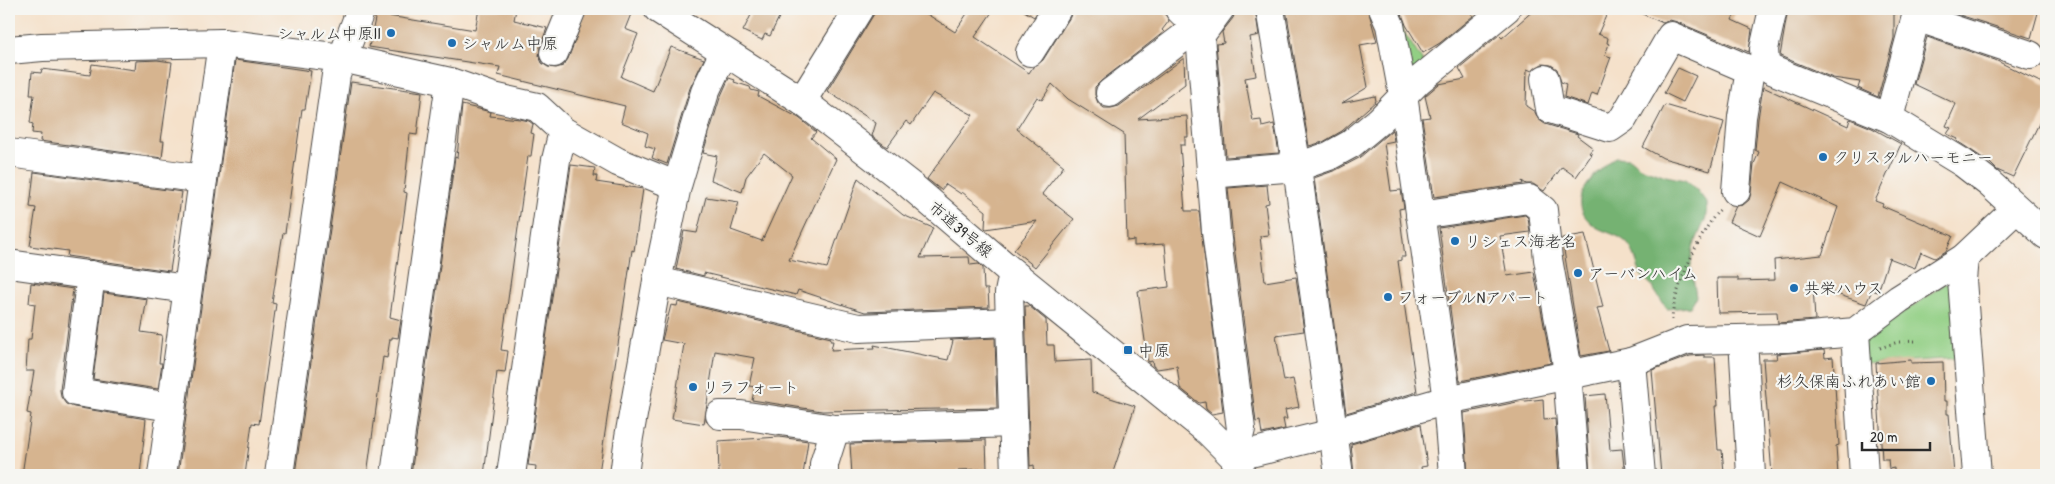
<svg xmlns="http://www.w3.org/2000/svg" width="2055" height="484" font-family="'Patrick Hand','Klee One',sans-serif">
	<rect width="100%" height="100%" fill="#f6f6f2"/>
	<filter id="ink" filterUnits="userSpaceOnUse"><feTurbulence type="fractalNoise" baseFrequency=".02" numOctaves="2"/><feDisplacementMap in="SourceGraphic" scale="10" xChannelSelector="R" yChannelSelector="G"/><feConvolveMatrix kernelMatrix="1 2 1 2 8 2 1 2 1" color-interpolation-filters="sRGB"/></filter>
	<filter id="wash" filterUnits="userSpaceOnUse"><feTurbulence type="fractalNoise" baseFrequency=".0096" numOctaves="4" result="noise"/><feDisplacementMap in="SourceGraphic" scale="20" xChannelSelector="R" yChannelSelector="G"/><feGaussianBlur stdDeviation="1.12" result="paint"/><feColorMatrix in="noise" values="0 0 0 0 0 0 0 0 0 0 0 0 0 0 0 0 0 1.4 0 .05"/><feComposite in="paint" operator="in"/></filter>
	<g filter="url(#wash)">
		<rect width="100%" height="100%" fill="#f5e1ca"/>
		<!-- green -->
		<g fill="#92cf84" stroke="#5e7d58">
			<path d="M1398,23L1425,65L1405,81Z"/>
			<path d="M1946,283L1952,285L1961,358L1863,364L1864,340Z"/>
		</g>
		<!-- forest -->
		<path fill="#75b272" stroke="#506e4e" d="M1615,157L1629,158L1640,167L1666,176L1685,180L1696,189L1707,203V215L1693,248L1691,264L1696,297L1690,307L1667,309C1657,296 1653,285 1640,274C1637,263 1635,252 1627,243C1618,234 1606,233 1596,227C1561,202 1594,175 1615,157Z"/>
		<g id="blocks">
			<!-- building -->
			<g fill="#d6b48f">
				<path d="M479,9H516L514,20L547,28L540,47L539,56L542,63L548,67L556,68L563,66L568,59L587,9H633L625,29L638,34L621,77L653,91L671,47L704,59L690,88L667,164L652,158L655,149L645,146L648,133L621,122L625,106L498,75L500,67L369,47L376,14L475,30Z"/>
				<path d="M754,9H783L770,36L765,34L762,40L743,31Z"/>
				<path d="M877,9H919L955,32L970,9H994L975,37L1029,73L1033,67L1043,60L1070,17L1072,9H1161L1164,11L1169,21L1162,30L1164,32L1101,81L1095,87V95L1098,103L1104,108H1111L1119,106L1184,58L1185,84L1138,119L1187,116L1188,137H1185V145H1180L1185,211H1199L1223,412L1212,414L1206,409L1205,402L1199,403L1180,388L1177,366L1157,369L1153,366L1152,361L1148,362L1138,291L1169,287L1165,244L1134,246V240L1127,241L1124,134L1068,99L1052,84L1042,100L1037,97L1017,129L1064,166L1042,194L1074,219L1035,267L1014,250L1037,221L986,229L985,228L986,211L962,192L961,194L946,184L941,190L927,179L973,115L933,93L911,125L906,121L887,147L872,136L876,123L827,91Z"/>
				<path d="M1021,9H1039L1034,17Z"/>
				<path d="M1244,9H1255L1259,35L1250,37L1256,76L1245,78L1253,121L1261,120L1262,127L1274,124L1279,153L1226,157L1216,44L1224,43L1222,32L1233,18L1236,10Z"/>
				<path d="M1286,9H1368L1377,42L1360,45L1368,87L1342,103L1375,96L1376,101L1342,131L1323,142L1309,146Z"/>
				<path d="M1400,9H1469L1473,16L1440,43L1423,53L1406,25Z"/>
				<path d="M1535,9H1609L1598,34L1608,38L1607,43L1609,44L1605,55L1611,57L1597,95L1592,93L1588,105L1564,97L1566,84L1561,82L1557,69L1551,65L1542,64L1532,71L1527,69L1526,106L1535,112L1538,119L1545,124L1578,134L1577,136L1593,148L1589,153L1592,154L1576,177L1562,167L1544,191L1533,184H1526L1522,181L1523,184L1434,197L1422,118L1430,117L1425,96L1439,84L1465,79L1459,68L1499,35L1502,38Z"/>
				<path d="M1631,9H1737L1732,20L1752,29L1749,52L1677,22L1670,20L1663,23Z"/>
				<path d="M1788,9H1894V38L1878,97L1858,88L1860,82L1833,78L1780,56Z"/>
				<path d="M1941,9H2039L2031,38Z"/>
				<path d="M1927,37L1995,60L2046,85V109L2013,177L1997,170L1989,162L1957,141L1958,139L1947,134L1951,128L1946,126L1956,104L1914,84Z"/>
				<path d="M157,60L172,62L161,141H164L162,158L40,141L41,134L32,133L33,124L30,123L34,95H30L32,72L41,73L42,69L90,75L92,64L135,70L136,61Z"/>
				<path d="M235,60L311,71L305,109H302L285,233H283L281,245L272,303L276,304L259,424L252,423L245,475H178Z"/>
				<path d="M1678,68L1696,76L1683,102L1664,93Z"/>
				<path d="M729,78L735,80L734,82L750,87L751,90L759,92L758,96L799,118L816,132L811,138L836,159L789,260L827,268L858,178L903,215L933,228L920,258L969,257L970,265L979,264L983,268L984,289H988L989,307L865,312L798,290L796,295L704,273V276L676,269L684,231L697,233L706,197L739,202L731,230L762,241L792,175L764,153L746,177L742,192L711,180L717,156L703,153L720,98Z"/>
				<path d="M351,82L422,92L417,135L410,134L404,192L407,193L390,317L401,320L398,338L392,337V339H390L387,358L383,357L367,475L295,474Z"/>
				<path d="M1763,87L1848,126L1850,119L1872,128L1901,144L1875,201L1883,204L1882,206L1953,236L1946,251L1935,258L1921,252L1915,268L1889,258L1878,292L1872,290L1866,304L1813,286L1815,320L1778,323L1777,312L1718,313L1717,278H1738V281L1775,280L1774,260L1822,255L1838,207L1783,182L1760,236L1729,222L1736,206L1743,205L1749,200L1751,193L1754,164L1759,152L1755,150L1758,119Z"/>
				<path d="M462,105L491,112L490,116L520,119L529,121L533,124L531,133L534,134L531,156H528L501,350L508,351L505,373L497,372L484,475H411L455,157L457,158Z"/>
				<path d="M1665,105L1724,122L1710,171L1663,158L1643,147Z"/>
				<path d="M1392,130L1394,141L1384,143L1391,191L1401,190L1404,208L1399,209L1405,257H1401V260L1398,261L1417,392L1346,413L1314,178L1336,170L1359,158Z"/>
				<path d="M571,165L595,168L594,176H597L596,182L643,189L634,251L632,250L631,257L599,473L593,472V475H575L555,472V475H535L536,466L528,465Z"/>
				<path d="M34,172L182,192L170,271L67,256L68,251L30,246L36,208L30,207Z"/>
				<path d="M1267,185L1269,203L1265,204L1269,235L1260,236L1265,282L1296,277L1304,331L1276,335L1284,381L1293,379L1299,407L1285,410L1287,419H1283L1285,429L1262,434L1260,421L1256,422L1232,229L1228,188Z"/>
				<path d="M1525,215L1528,218L1530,232L1500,236L1507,276L1534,272L1551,363L1460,381L1439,228Z"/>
				<path d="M1585,234L1603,307L1597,308L1609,351L1581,356L1562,238Z"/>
				<path d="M31,283L73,289L60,390L61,397L66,404L74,407L146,419L140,475H22L31,414L27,413L34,371H26L28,339H31L35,304L29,303Z"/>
				<path d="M104,293L147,299L141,332L162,335L159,363H162L158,389L93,379Z"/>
				<path d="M678,302L831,338L830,341H833L831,350L875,348L874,345L948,360L953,341L950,340L995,338L997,408L822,411L752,400L755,387L749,386L755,358L715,351L704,424L672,419L684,344L662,340L671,305L677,306Z"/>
				<path d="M1025,306H1029L1046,320L1047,345H1054L1055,362L1091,360L1092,392L1135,406L1112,475H1035L1034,465L1030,466Z"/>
				<path d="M1824,350L1825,358L1833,357L1839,445L1836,446L1838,475H1772L1763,359H1777L1776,354Z"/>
				<path d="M1704,355V357H1715L1718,406H1715L1718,450H1722L1724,472L1690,475H1661L1652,370L1690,356Z"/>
				<path d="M1911,360V363L1943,362L1944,401H1947V414H1949L1954,475H1894V468L1889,469L1888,459H1882L1876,363Z"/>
				<path d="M1605,394L1610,450L1622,449L1625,475H1590L1585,396Z"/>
				<path d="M1543,399L1544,420L1555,419L1559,475H1468L1464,413L1517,402Z"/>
				<path d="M1421,424L1427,466L1421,467L1422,475H1354L1351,444Z"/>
				<path d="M779,437L808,441L803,475H719L718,441Z"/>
				<path d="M986,440L987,469L958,470V475H852L850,444Z"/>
			</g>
		</g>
	</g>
	<g filter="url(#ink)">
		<use href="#blocks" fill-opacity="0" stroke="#494643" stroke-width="1"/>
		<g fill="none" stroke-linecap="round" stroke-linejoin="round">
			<!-- minor casing -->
			<g stroke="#494643" stroke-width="30">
				<g id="minor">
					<path d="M658,9L802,101L910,185L1013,273L1208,431L1234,457L1241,474"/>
					<path d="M1179,9L1197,27L1200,36L1216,231L1241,429L1234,457"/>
					<path d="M1270,9L1297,167L1339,475"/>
					<path d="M1383,9L1390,25L1403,95L1447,400L1453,475"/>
					<path d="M1773,9L1764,49L1765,64L1772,70L1889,118L1963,163L1989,183L2046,235"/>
					<path d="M1916,17L2030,55"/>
					<path d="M1200,36L1220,9"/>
					<path d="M9,50L42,47L222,43L342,58L450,82L493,97L537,107L563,131L618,162L677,186"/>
					<path d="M1030,52L1057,9"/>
					<path d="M554,53L572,9"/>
					<path d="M1545,79L1550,109L1610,128L1623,119L1671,36L1750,70L1765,64"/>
					<path d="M1110,93L1197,27"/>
					<path d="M802,101L859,9"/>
					<path d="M1889,118L1918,9"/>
					<path d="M9,153L203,179"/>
					<path d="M1210,174L1297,167L1329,156L1351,144L1380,120L1418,81L1506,9"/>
					<path d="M1736,191L1742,117L1750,70"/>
					<path d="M1420,215L1529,199L1543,210L1548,259L1566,359L1575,475"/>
					<path d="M1964,258L1962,280L1977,475"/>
					<path d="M9,264L187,289"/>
					<path d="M1013,273L1009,293L1015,475"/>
					<path d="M91,275L76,392L171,407"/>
					<path d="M657,281L858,328L1010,322"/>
					<path d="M1855,332L1864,475"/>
					<path d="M1743,339L1751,475"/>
					<path d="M1631,362L1641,475"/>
					<path d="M720,415H741L835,429L1013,423"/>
					<path d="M1234,457L1333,433L1447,400L1631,362L1687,340L1787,338L1855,332L1899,299L1964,258L2016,209"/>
					<path d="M162,475L222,43"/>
					<path d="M279,475L336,75L361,9"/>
					<path d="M395,475L450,82"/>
					<path d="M511,475L556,160L563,131"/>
					<path d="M624,475L629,437L657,281L677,186L705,92L724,52"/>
					<path d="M824,475V464L835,429"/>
				</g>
			</g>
			<!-- path -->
			<g stroke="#494643" stroke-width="3" stroke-dasharray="1 4" stroke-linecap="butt">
				<path d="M1672,320C1673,290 1701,230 1721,208"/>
				<path d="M1880,348L1898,342L1916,341"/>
			</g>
			<!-- minor -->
			<use href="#minor" stroke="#fff" stroke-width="28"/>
		</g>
	</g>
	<!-- markers -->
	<g fill="#1f6fb2" stroke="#f6f6f2" stroke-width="2">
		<circle cx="391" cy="33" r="5"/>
		<circle cx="452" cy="43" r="5"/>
		<circle cx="1823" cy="157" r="5"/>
		<circle cx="1455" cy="241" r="5"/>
		<circle cx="1578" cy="273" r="5"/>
		<circle cx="1794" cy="288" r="5"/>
		<circle cx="1388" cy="297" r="5"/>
		<rect x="1123" y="345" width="10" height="10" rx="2.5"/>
		<circle cx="1931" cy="381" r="5"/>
		<circle cx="693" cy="387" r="5"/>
	</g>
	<g text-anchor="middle" stroke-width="4.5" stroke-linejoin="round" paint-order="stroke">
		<!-- poi labels -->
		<g font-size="16" fill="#2b2b2b" stroke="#f6f6f2" text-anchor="start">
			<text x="381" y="39" text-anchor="end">シャルム中原II</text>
			<text x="462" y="49">シャルム中原</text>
			<text x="1833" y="163">クリスタルハーモニー</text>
			<text x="1465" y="247">リシェス海老名</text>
			<text x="1588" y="279">アーバンハイム</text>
			<text x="1804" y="294">共栄ハウス</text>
			<text x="1398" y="303">フォーブルNアパート</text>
			<text x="1138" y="356">中原</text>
			<text x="1921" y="387" text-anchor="end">杉久保南ふれあい館</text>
			<text x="703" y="393">リラフォート</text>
		</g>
		<!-- street labels -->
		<g font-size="16" fill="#2b2b2b" stroke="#f6f6f2">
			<text transform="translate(961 229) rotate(40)" y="6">市道39号線</text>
		</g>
	</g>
	<!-- margin -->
	<rect width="2055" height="484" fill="none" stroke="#f6f6f2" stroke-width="30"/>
	<!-- scale -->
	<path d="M1862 442v8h68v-8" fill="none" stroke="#2b2b2b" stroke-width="2.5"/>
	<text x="1870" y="442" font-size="15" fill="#2b2b2b" stroke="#f6f6f2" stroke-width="4" paint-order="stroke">20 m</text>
</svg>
